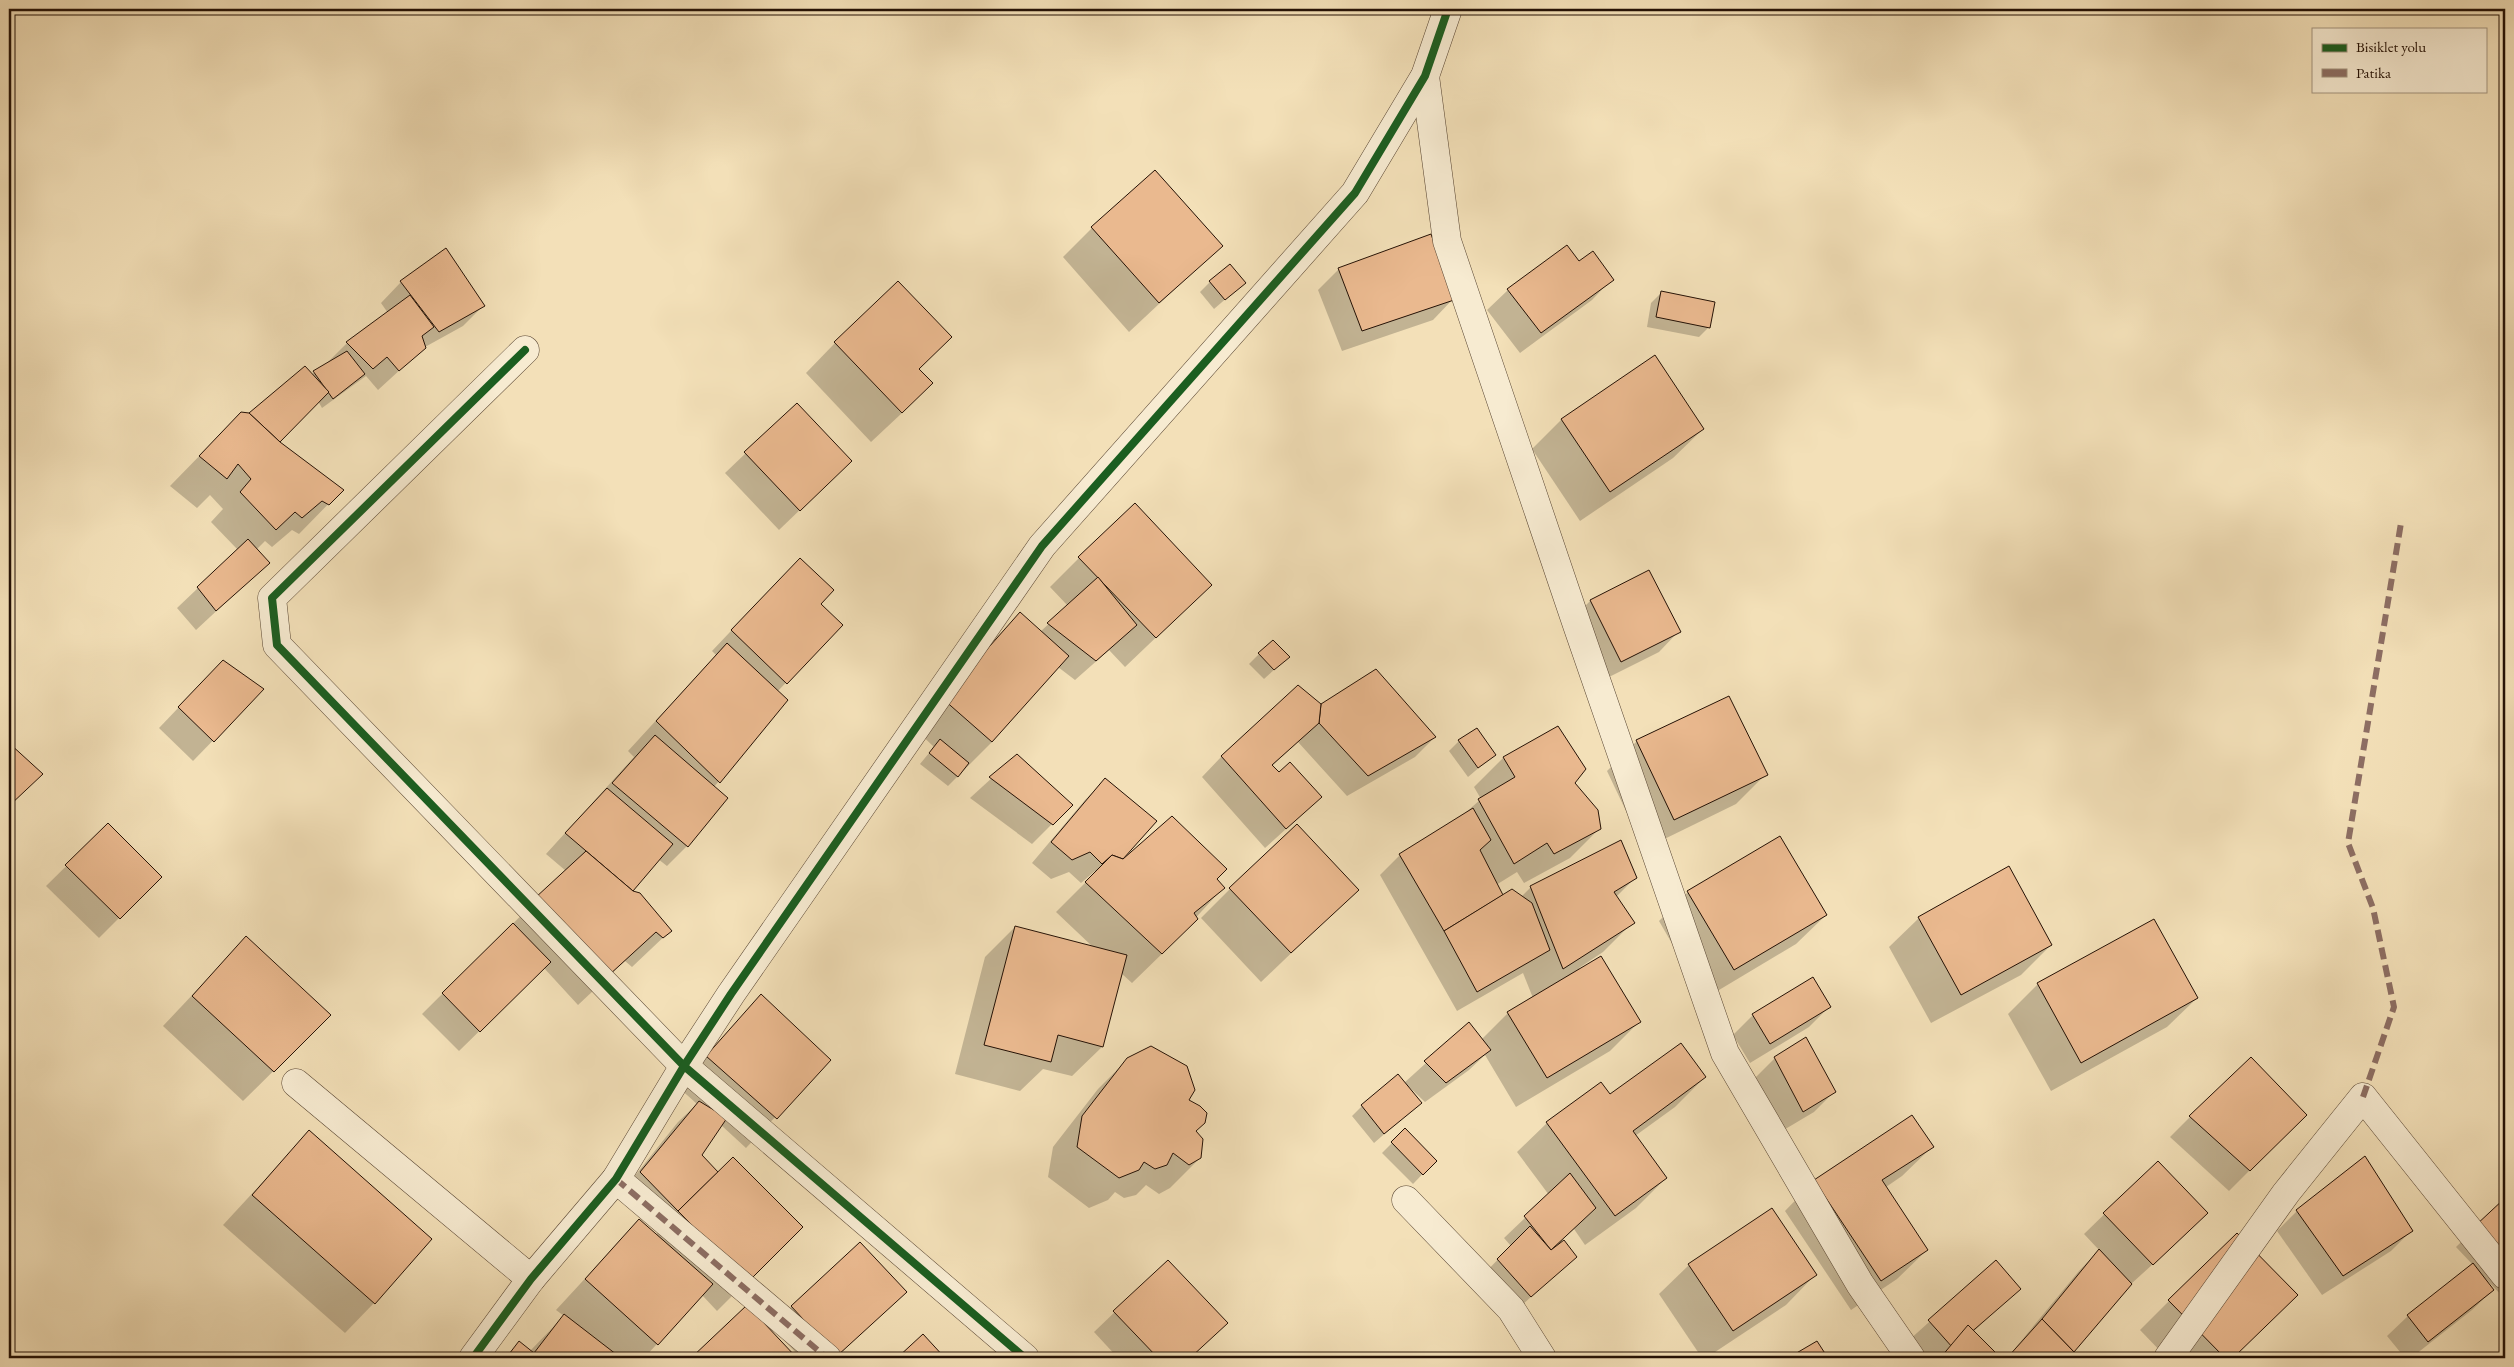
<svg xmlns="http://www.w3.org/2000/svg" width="2514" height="1367" font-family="'EB Garamond',serif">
	<rect width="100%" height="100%" fill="#f3e0b8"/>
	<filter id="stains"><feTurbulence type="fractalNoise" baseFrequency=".004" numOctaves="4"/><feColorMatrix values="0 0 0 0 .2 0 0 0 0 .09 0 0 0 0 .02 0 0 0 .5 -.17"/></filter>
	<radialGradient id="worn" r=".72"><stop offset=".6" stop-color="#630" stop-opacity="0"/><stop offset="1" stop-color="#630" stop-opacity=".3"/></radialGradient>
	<!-- shadow -->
	<g fill="#0003">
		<path d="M1092,228L1221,246L1129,332L1063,257Z"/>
		<path d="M1431,236L1453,299L1433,320L1342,351L1318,290L1338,270Z"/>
		<path d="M1566,246L1579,263L1612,279L1592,300L1520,353L1487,310L1508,290Z"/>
		<path d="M446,250L483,306L463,326L425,347L378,390L366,376L322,408L318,401L278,442L342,490L299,534L292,530L272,547L265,541L256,550L268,563L196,630L177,608L238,550L211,522L223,509L210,495L197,508L170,486L211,444L249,414L328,364L327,363L347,343L388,313L381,303L401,282Z"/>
		<path d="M1210,282L1244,283L1214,309L1200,292Z"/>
		<path d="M1661,293L1709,327L1699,337L1647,327L1651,303Z"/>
		<path d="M835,343L918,369L902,413L871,442L806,373Z"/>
		<path d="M1655,357L1703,429L1673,458L1580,521L1532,449L1561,420Z"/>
		<path d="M797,404L830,481L779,530L725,473Z"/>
		<path d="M1079,558L1211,585L1125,667L1109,650L1075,680L1058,667L992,742L948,786L920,764L934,747L915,729L990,644L1020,614L1040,632L1068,606L1050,587Z"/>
		<path d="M1649,572L1679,631L1659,652L1601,681L1570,622L1590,601Z"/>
		<path d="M779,580L819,604L841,625L777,692L786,700L714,787L687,846L667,866L658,859L632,890L670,931L632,967L625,961L578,1005L544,968L459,1051L422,1014L566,871L546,854L634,757L628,751L716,655L712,651Z"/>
		<path d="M1259,654L1288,657L1264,679L1249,664Z"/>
		<path d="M203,682L262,690L193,761L159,728Z"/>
		<path d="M1321,706L1435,737L1415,757L1347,796L1298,742L1272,766L1279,774L1321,797L1265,848L1202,777L1222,756Z"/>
		<path d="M1459,741L1494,755L1468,777L1449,751Z"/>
		<path d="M1637,741L1766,774L1736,804L1644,849L1607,771Z"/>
		<path d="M9,745L41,774L9,806Z"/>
		<path d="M1017,755L1071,805L1032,844L970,798Z"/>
		<path d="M1503,758L1573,783L1600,828L1570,858L1524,883L1517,872L1496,885L1502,896L1521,897L1531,887L1635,878L1616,897L1633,922L1603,952L1579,968L1639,1022L1610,1051L1516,1107L1485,1055L1469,1070L1425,1102L1409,1087L1408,1088L1420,1103L1374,1143L1352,1116L1362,1106L1404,1083L1469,1024L1481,1040L1508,1013L1533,998L1523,973L1457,1011L1380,875L1400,855L1463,815L1481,799L1474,787Z"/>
		<path d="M1105,780L1118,863L1216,879L1223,888L1167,949L1132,983L1121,973L1102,1047L1072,1076L1043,1069L1020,1091L955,1074L985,957L1015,927L1094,948L1056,912L1096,872L1095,871L1081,883L1069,872L1051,879L1032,863L1085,800Z"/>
		<path d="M108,825L160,877L99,938L46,886Z"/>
		<path d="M1230,889L1357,890L1261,982L1201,918Z"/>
		<path d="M1688,892L1826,915L1796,944L1704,999L1659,921Z"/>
		<path d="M1919,918L2051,945L2021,975L1931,1023L1889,947Z"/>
		<path d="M246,938L330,1015L243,1101L163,1026Z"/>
		<path d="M2038,984L2197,998L2167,1027L2051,1091L2008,1014Z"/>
		<path d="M761,996L829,1060L746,1148L721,1125L700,1155L718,1173L801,1227L717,1311L702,1295L644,1358H504L519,1343L530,1351L564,1316L556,1310L639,1220L656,1235L658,1232L621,1193L678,1122L697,1104L677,1086Z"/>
		<path d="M1829,1007L1809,1027L1750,1063L1733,1035L1753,1015Z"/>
		<path d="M1775,1058L1834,1092L1814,1112L1782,1131L1755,1078Z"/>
		<path d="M1128,1059L1187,1100L1200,1158L1170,1188L1159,1194L1146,1185L1136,1195L1124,1198L1115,1192L1108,1200L1089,1208L1048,1177L1053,1147L1098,1089Z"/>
		<path d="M1705,1077L1675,1107L1635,1136L1666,1178L1636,1208L1585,1245L1574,1229L1562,1240L1575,1257L1510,1316L1478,1280L1511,1246L1504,1238L1549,1195L1517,1152L1547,1123Z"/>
		<path d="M2305,1115L2229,1191L2170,1137L2190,1117Z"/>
		<path d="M1405,1130L1435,1161L1413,1184L1382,1153Z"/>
		<path d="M309,1132L374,1303L345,1333L223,1225Z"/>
		<path d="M1932,1147L1902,1176L1886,1187L1927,1250L1897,1279L1851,1310L1785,1211L1814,1181Z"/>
		<path d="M2158,1162L2186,1234L2131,1284L2065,1358H2007L2079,1271L2099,1250L2084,1234Z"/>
		<path d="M2505,1199V1299L2486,1279L2485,1280L2493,1290L2472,1310L2411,1358H2405L2387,1336L2408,1316L2473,1265L2456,1247Z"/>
		<path d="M2297,1211L2411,1231L2391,1251L2322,1295L2277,1231Z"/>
		<path d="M1168,1261L1206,1343L1190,1358H1118L1094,1332Z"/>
		<path d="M1996,1262L2019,1289L1973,1332L1999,1358H1924L1908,1341Z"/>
		<path d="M1689,1265L1815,1275L1786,1305L1706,1358H1702L1659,1294Z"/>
		<path d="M905,1292L835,1358H801L771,1327L792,1306Z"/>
		<path d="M2169,1301L2266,1325L2232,1358H2167L2140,1330Z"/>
		<path d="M747,1307L796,1358H693Z"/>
	</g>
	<!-- building -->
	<g fill="#eab98f" stroke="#241105">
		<path d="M1155,170L1223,246L1159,303L1091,227Z"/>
		<path d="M1431,234L1454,300L1362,331L1338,268Z"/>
		<path d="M1567,245L1579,261L1593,251L1614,280L1541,333L1507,289Z"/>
		<path d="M446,248L485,306L439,332L400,281Z"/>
		<path d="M1230,264L1246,283L1225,300L1209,281Z"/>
		<path d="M898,281L952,337L919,369L933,383L902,413L834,342Z"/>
		<path d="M1661,291L1715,302L1710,328L1656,317Z"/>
		<path d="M410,295L434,327L422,336L426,348L399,371L387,357L373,369L346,342Z"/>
		<path d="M347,351L365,374L333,399L313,371Z"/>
		<path d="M1655,355L1704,429L1610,492L1561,419Z"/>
		<path d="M305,366L329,392L280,442L249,413Z"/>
		<path d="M797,403L852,461L800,511L744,452Z"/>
		<path d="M241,412L249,413L280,442L344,490L329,505L322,501L302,518L295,512L276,530L240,492L251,479L238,464L227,479L199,456Z"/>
		<path d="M1135,503L1212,585L1156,638L1078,557Z"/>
		<path d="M248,539L270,563L216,611L197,587Z"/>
		<path d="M800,558L834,590L821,604L843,625L787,684L731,630Z"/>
		<path d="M1649,570L1681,632L1621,662L1590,600Z"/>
		<path d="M1098,577L1137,625L1096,661L1047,623Z"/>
		<path d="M1020,612L1069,656L992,742L943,699Z"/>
		<path d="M1273,640L1290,657L1274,670L1258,653Z"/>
		<path d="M727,643L788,700L720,783L656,721Z"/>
		<path d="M223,660L264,689L214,742L178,707Z"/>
		<path d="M1376,669L1436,737L1368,776L1319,723L1321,704Z"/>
		<path d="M1298,685L1321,704L1319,723L1272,765L1279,772L1290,762L1322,797L1286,829L1221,756Z"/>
		<path d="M1729,696L1768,775L1674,820L1636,740Z"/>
		<path d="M1558,726L1586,769L1575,783L1598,810L1601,829L1554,854L1547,843L1514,864L1478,799L1515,777L1503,757Z"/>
		<path d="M1477,728L1496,755L1478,768L1458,740Z"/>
		<path d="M655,735L728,798L688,847L612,783Z"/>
		<path d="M940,739L969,763L958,777L929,753Z"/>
		<path d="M9,743L43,774L9,806Z"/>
		<path d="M1017,754L1073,805L1053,825L989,777Z"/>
		<path d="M1105,778L1157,821L1123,859L1112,855L1102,864L1090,852L1072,860L1051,842Z"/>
		<path d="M607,788L673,844L633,891L565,833Z"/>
		<path d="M1473,808L1491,840L1480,850L1503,895L1444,931L1399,854Z"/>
		<path d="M1172,816L1227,869L1217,879L1225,888L1194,913L1198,919L1162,954L1085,882L1112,855L1123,859Z"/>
		<path d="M108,823L162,877L120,919L65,865Z"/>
		<path d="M1297,824L1359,890L1291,953L1229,888Z"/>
		<path d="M1780,836L1827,915L1734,970L1687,891Z"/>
		<path d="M1621,840L1637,878L1614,892L1635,923L1563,969L1530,886Z"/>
		<path d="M586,851L633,891L640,893L672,931L663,938L656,932L608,976L535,898Z"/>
		<path d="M2009,866L2052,945L1961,995L1918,917Z"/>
		<path d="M1512,889L1532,903L1550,950L1477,992L1444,931Z"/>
		<path d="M2154,919L2198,998L2081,1063L2037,983Z"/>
		<path d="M513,923L551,962L480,1032L442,993Z"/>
		<path d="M1015,926L1127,955L1103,1047L1058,1035L1051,1062L984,1045Z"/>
		<path d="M246,936L331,1015L274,1072L192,996Z"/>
		<path d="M1601,956L1641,1022L1547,1078L1507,1012Z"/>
		<path d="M1813,977L1831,1007L1770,1044L1752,1014Z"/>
		<path d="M761,994L831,1060L777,1119L706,1056Z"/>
		<path d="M1469,1022L1491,1050L1446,1083L1424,1061Z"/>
		<path d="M1806,1037L1836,1092L1803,1112L1774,1057Z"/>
		<path d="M1681,1043L1706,1077L1633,1131L1667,1178L1615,1216L1546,1122L1601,1082L1610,1094Z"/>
		<path d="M1151,1046L1187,1066L1195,1090L1189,1100L1200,1106L1207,1113L1205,1123L1196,1131L1203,1139L1201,1158L1189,1165L1173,1153L1167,1165L1155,1169L1144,1162L1139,1170L1119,1178L1077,1147L1082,1116L1127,1058Z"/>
		<path d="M2251,1057L2307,1115L2250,1171L2189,1116Z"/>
		<path d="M1398,1074L1422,1103L1384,1134L1361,1105Z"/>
		<path d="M699,1101L727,1118L702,1155L718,1172L678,1211L640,1172Z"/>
		<path d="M1912,1115L1934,1147L1882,1180L1928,1250L1881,1281L1814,1180Z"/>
		<path d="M1405,1128L1437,1161L1423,1175L1391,1142Z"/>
		<path d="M309,1130L432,1239L375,1304L252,1195Z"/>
		<path d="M2365,1156L2413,1231L2343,1276L2296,1210Z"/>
		<path d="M733,1157L803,1227L748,1282L678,1211Z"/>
		<path d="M2158,1161L2208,1213L2153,1265L2103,1213Z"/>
		<path d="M1570,1173L1596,1208L1551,1250L1524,1216Z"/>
		<path d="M2505,1198V1258L2475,1226Z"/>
		<path d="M1772,1208L1817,1275L1733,1331L1688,1264Z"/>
		<path d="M639,1219L713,1284L658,1345L585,1279Z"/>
		<path d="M1530,1226L1551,1250L1564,1240L1577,1257L1531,1297L1497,1259Z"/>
		<path d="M2237,1233L2298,1295L2233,1358H2225L2168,1300Z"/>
		<path d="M860,1242L907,1292L837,1356L791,1306Z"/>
		<path d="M2099,1249L2132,1284L2074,1352L2042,1319Z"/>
		<path d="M1168,1260L1228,1323L1190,1358H1158L1113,1311Z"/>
		<path d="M1996,1260L2021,1289L1953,1348L1928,1320Z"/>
		<path d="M2473,1263L2494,1290L2428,1342L2407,1315Z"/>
		<path d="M747,1305L797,1358H691Z"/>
		<path d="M564,1314L621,1358H506L519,1341L534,1353Z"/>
		<path d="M2042,1319L2074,1352L2068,1358H2007Z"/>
		<path d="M1968,1325L2001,1358H1942L1941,1357Z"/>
		<path d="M923,1334L945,1358H897Z"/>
		<path d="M1817,1341L1828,1358H1788Z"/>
	</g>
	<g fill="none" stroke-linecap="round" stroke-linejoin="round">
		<!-- minor casing -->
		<g stroke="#584532" stroke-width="29">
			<g id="minor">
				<path d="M1425,76L1447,241L1577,625L1725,1053L1860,1284L1911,1358"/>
				<path d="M525,350L272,598L277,645L684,1066L1025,1358"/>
				<path d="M296,1083L531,1279"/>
				<path d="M616,1179L827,1358"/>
				<path d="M1406,1200L1511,1309L1542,1358"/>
				<path d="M473,1358L531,1279L616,1179L684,1066L731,994L1042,546L1355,193L1425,76L1448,9"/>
				<path d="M2168,1358L2286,1193L2363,1097L2505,1275"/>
			</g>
		</g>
		<!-- minor -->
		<use href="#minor" stroke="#f7ebd1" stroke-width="28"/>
		<!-- quiet -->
		<g stroke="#8d6e63" stroke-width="6" stroke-dasharray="12 6" stroke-linecap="butt">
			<path d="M2363,1097L2394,1007L2373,908L2348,843L2401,523"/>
			<path d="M616,1179L827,1358"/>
		</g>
		<!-- cycleway casing -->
		<g stroke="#f7ebd1" stroke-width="11">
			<g id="cycleway">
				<path d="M525,350L272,598L277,645L684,1066L1025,1358"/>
				<path d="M473,1358L531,1279L616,1179L684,1066L731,994L1042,546L1355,193L1425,76L1448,9"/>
			</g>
		</g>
		<!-- cycleway -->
		<use href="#cycleway" stroke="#1b5e20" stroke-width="8"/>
	</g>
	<!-- margin -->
	<rect width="2514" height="1367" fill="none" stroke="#f3e0b8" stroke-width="30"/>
	<rect x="10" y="10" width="2494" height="1347" fill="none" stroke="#241105" stroke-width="2.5"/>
	<rect x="15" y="15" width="2484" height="1337" fill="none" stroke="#241105"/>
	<!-- legend -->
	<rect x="2312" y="28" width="175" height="65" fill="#f7ebd1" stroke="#a3947f"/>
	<rect x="2322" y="44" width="25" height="8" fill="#1b5e20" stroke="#a3947f"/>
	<text x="2356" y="52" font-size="15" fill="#241105">Bisiklet yolu</text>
	<rect x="2322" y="69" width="25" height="8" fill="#8d6e63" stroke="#a3947f"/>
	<text x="2356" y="78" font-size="15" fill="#241105">Patika</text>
	<rect width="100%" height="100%" filter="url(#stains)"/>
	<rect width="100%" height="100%" fill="url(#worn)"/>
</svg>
